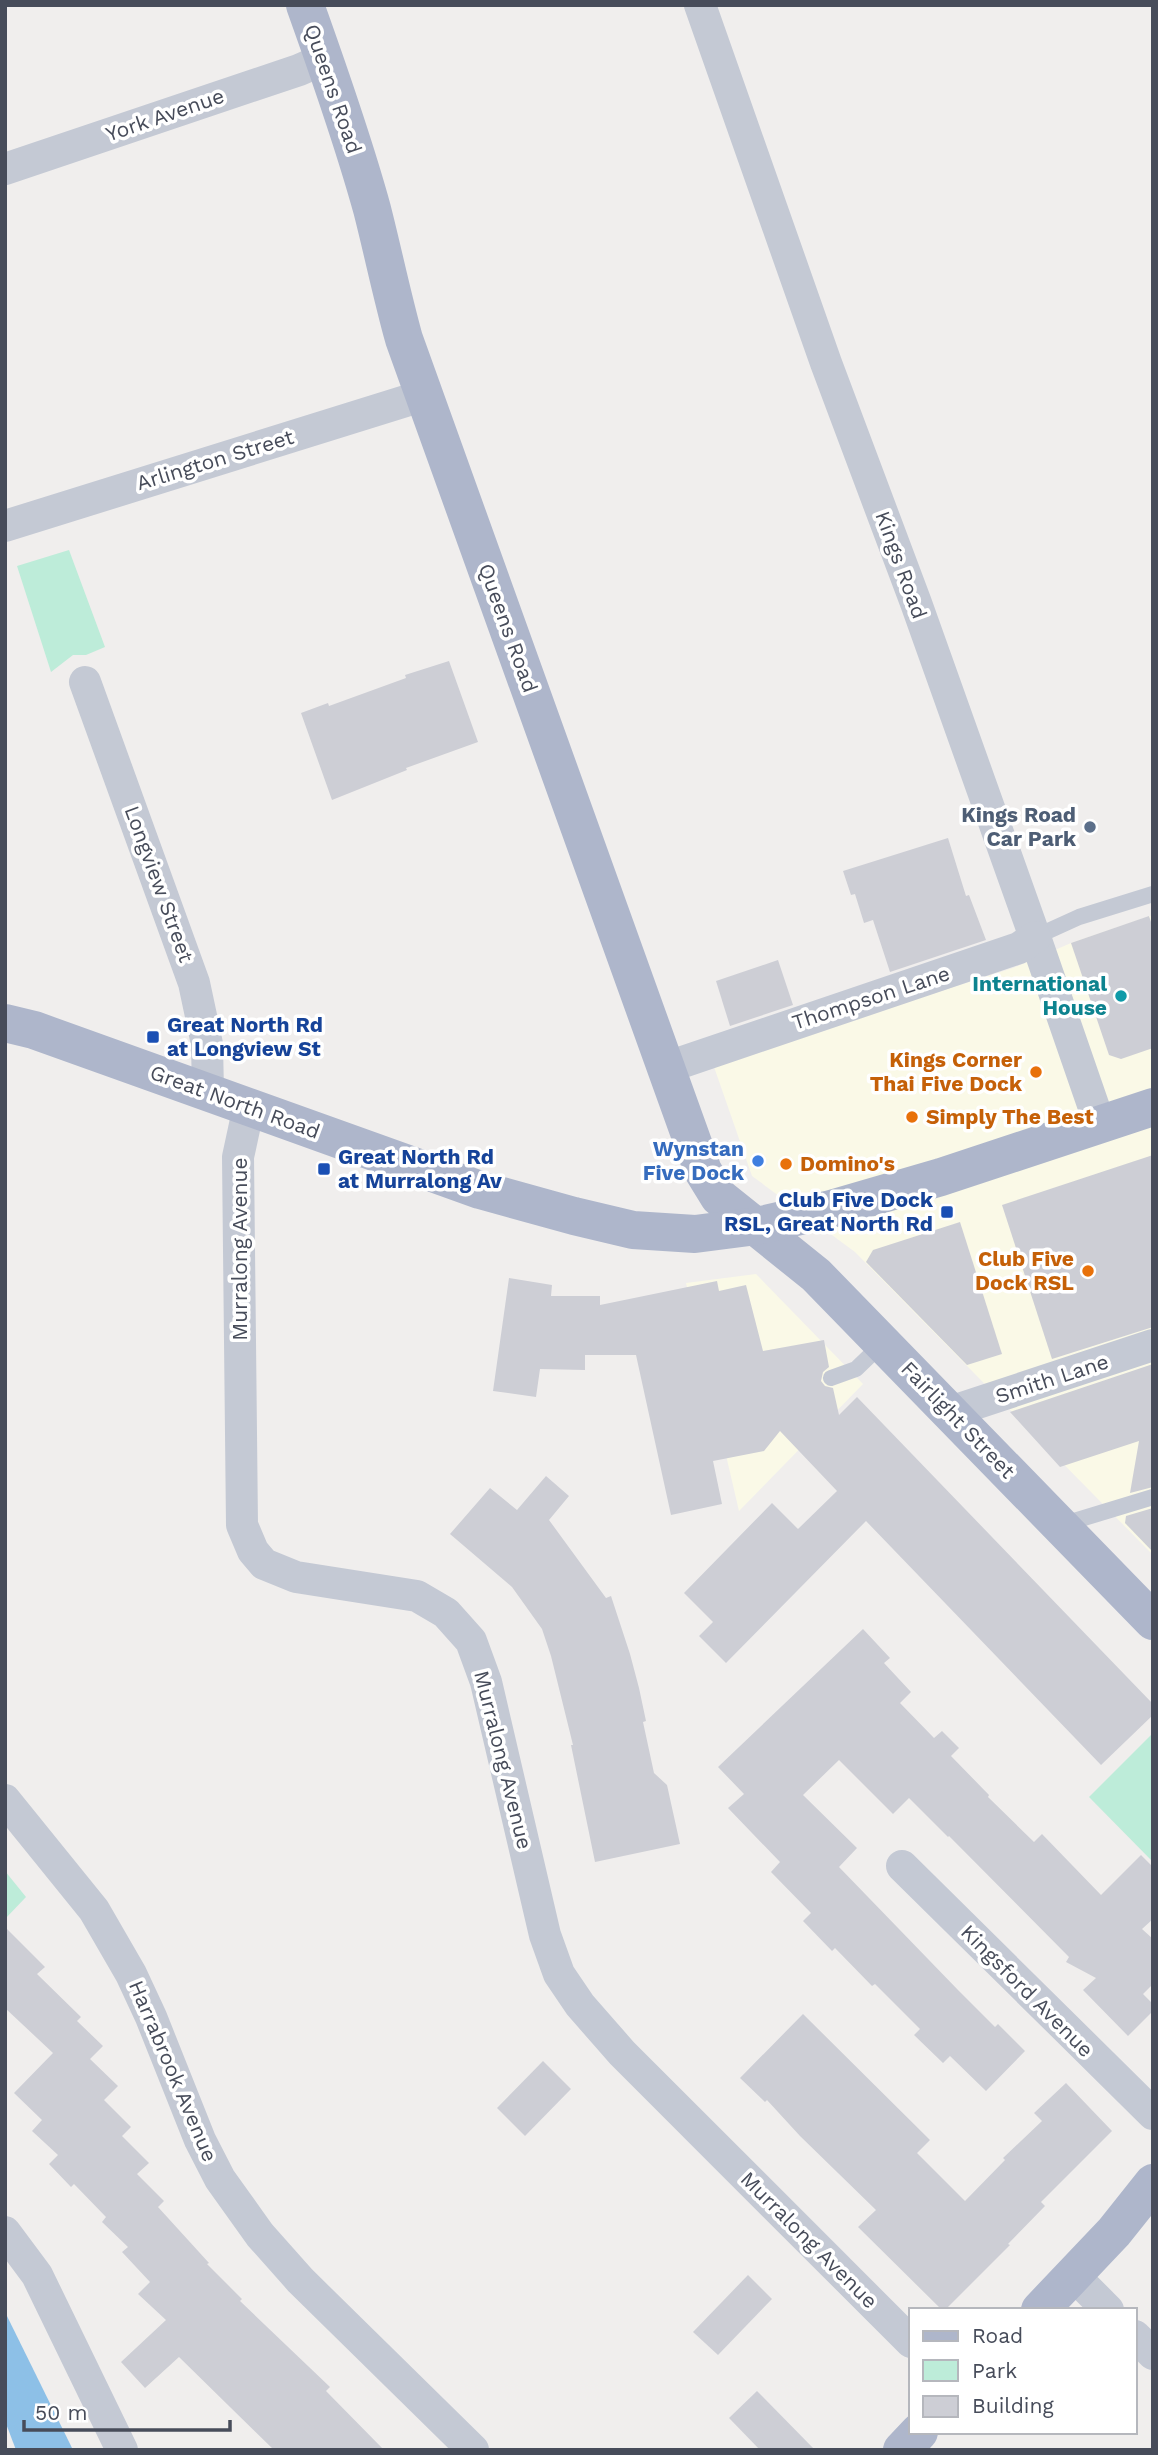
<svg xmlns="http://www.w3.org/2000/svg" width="1158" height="2455" font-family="'Work Sans',sans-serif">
	<rect width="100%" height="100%" fill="#f0eeed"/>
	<!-- commercial -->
	<g fill="#faf9e7">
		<path d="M1153,915V1555L855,1252L752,1176L713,1064L1013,968L1071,943Z"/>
		<path d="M756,1274L863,1384L739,1511L686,1283Z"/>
	</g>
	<!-- green -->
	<g fill="#bdecd9">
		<path d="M69,550L105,647L86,655H73L51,672L17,566Z"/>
		<path d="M1153,1733V1862L1089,1797Z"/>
		<path d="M5,1871L26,1897L5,1919Z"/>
	</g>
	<!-- water -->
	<path fill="#8dc0e7" d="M5,2312L73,2450H16L5,2421Z"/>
	<!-- building -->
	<g fill="#cdced5">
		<path d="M449,661L478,742L406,768L407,770L332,800L301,713L328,703L329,706L406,678L405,675Z"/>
		<path d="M948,838L966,896L969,895L986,940L890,972L873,920L864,923L855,894L851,895L843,871Z"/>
		<path d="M1149,916L1153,928V1048L1121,1059L1109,1055L1071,943Z"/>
		<path d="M778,960L793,1005L730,1026L716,981Z"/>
		<path d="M1153,1155V1327L1052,1359L1002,1205Z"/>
		<path d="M960,1222L1002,1354L967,1365L866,1262L873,1250Z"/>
		<path d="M509,1278L552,1285L551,1296H600V1305L717,1281L719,1291L746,1285L763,1351L824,1340L829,1367L823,1372L821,1381L825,1386L833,1388L839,1415L857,1397L1153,1704V1715L1101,1765L866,1521L726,1663L699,1636L713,1622L684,1593L772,1503L798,1529L837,1491L780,1431L764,1451L713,1461L722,1504L671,1515L636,1355H585V1370L540,1369L536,1397L493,1391Z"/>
		<path d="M1153,1364V1487L1130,1493L1139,1441L1060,1467L1010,1412Z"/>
		<path d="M546,1476L569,1496L549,1520L606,1598L611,1596L630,1654L639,1688L646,1721L643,1722L654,1773L667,1785L680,1844L595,1862L571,1745H573L551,1656L542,1629L512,1587L450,1534L490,1488L517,1510Z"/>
		<path d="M1153,1508V1552L1125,1523L1126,1516Z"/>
		<path d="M863,1629L890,1658L884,1663L911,1692L900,1703L934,1738L942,1731L959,1748L951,1756L989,1795L988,1797L1034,1842L1042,1834L1101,1895L1141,1855L1153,1867V1919L1142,1929L1153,1939V1984L1143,1994L1153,2004V2011L1128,2036L1083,1990L1096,1978L1066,1962L1069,1957L949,1836L948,1837L909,1798L893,1814L839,1760L803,1795L857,1848L839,1867L958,1990L995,2027L998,2024L1025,2051L986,2091L950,2056L943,2063L914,2035L920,2029L875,1984L872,1986L835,1948L832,1951L803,1921L811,1913L771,1872L780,1862L728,1808L744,1794L718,1767Z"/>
		<path d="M5,1927L45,1967L37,1974L81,2017L77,2021L103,2046L90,2059L118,2086L104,2100L131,2127L122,2136L149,2163L137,2174L164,2201L158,2207L209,2263L207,2264L242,2299L240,2301L330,2387L326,2391L384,2450H274L179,2357L145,2388L121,2362L166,2320L138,2294L150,2282L122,2252L128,2247L102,2222L106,2217L74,2184L71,2187L49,2164L58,2155L32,2131L42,2120L14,2093L53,2053L5,2008Z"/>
		<path d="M803,2014L930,2140L917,2153L965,2201L1005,2160L1003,2158L1042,2121L1034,2113L1066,2083L1112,2131L1041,2202L1045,2206L1008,2244L1010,2245L945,2310H942L858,2227L876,2210L800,2136L767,2100L765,2102L740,2078Z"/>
		<path d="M543,2061L571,2089L525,2136L497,2108Z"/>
		<path d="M748,2275L772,2299L718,2355L693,2332Z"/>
		<path d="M757,2391L815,2450H760L729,2418Z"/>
	</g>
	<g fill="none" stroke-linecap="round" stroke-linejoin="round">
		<!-- service -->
		<g stroke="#c4c9d4" stroke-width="16">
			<path d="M1035,937L1079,917L1153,894"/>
			<path d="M831,1378L856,1369L883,1343"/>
			<path d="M1061,1525L1153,1497"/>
		</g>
		<!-- minor -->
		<g stroke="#c4c9d4" stroke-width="32">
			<path d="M700,5L826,363L916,603L1035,937L1100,1125"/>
			<path d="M5,169L299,70L324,59"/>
			<path d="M5,526L425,395"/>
			<path d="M85,682L194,983L207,1044L208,1092"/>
			<path d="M665,1068L1019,948L1035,937"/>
			<path d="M249,1106L238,1157L242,1525L253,1551L264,1564L296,1577L417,1596L446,1613L471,1641L486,1682L545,1935L559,1974L580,2005L622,2053L911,2342"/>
			<path d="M950,1412L1153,1345"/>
			<path d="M5,1800L94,1910L131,1974L151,2017L200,2140L220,2179L260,2235L300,2280L473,2450"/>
			<path d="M902,1866L1153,2114"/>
			<path d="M5,2232L37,2275L122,2450"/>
			<path d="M1074,2276L1108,2310"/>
			<path d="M1135,2336L1153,2354"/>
		</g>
		<!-- primary -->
		<g stroke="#aeb6cb" stroke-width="38">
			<path d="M305,5C329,72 353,140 372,209C383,252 392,296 404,339L703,1171L719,1197L816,1275L1153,1621"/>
			<path d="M5,1023L34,1030L480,1190L574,1216L633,1230L695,1234L757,1226L831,1209L941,1177L1153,1107"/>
			<path d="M1040,2310L1114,2232L1153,2183"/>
			<path d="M902,2450L919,2432"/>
		</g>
	</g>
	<!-- markers -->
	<circle fill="#5c6f8a" stroke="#fff" stroke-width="2.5" cx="1090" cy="827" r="7"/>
	<circle fill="#0f9aa8" stroke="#fff" stroke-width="2.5" cx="1121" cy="996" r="7"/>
	<g fill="#1a4fb4" stroke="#fff" stroke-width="2.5">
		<rect x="146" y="1030" width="14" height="14" rx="3.5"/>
		<rect x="317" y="1162" width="14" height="14" rx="3.5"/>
		<rect x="940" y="1205" width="14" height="14" rx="3.5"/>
	</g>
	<g fill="#e8710a" stroke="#fff" stroke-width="2.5">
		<circle cx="1036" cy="1072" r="7"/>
		<circle cx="912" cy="1117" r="7"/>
		<circle cx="786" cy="1164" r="7"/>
		<circle cx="1088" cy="1271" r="7"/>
	</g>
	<circle fill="#3f7fe0" stroke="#fff" stroke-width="2.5" cx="758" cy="1161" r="7"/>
	<g text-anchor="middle" stroke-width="7" stroke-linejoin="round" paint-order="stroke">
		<!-- street labels -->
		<g font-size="21" fill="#474c5a" stroke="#fff">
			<text transform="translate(333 89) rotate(71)" y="7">Queens Road</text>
			<text transform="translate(165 115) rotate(-19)" y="7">York Avenue</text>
			<text transform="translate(215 460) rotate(-17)" y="7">Arlington Street</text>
			<text transform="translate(901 565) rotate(70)" y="7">Kings Road</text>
			<text transform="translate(508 628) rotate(70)" y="7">Queens Road</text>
			<text transform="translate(159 884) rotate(70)" y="7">Longview Street</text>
			<text transform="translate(871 998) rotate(-18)" y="7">Thompson Lane</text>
			<text transform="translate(235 1102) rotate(20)" y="7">Great North Road</text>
			<text transform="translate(240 1249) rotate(-90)" y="7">Murralong Avenue</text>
			<text transform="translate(1052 1379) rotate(-18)" y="7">Smith Lane</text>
			<text transform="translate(958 1420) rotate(46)" y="7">Fairlight Street</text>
			<text transform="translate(503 1760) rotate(76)" y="7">Murralong Avenue</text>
			<text transform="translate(1027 1991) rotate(45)" y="7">Kingsford Avenue</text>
			<text transform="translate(173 2071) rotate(67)" y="7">Harrabrook Avenue</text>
			<text transform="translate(809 2240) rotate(45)" y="7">Murralong Avenue</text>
		</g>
		<!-- service labels -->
		<g font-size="21" font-weight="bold" fill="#4e5e75" stroke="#fff" text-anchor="end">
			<text x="1076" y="822">Kings Road<tspan x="1076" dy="24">Car Park</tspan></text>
		</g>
		<!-- culture labels -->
		<g font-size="21" font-weight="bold" fill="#0d838f" stroke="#fff" text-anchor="end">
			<text x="1107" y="991">International<tspan x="1107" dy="24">House</tspan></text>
		</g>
		<!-- transit labels -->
		<g font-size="21" font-weight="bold" fill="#164399" stroke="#fff" text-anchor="start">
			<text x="167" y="1032">Great North Rd<tspan x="167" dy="24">at Longview St</tspan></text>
			<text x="338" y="1164">Great North Rd<tspan x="338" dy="24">at Murralong Av</tspan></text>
			<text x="933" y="1207" text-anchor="end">Club Five Dock<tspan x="933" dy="24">RSL, Great North Rd</tspan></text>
		</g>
		<!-- food labels -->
		<g font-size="21" font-weight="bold" fill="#c56008" stroke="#fff" text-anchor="end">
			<text x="1022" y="1067">Kings Corner<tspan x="1022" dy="24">Thai Five Dock</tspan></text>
			<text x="926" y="1124" text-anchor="start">Simply The Best</text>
			<text x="800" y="1171" text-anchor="start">Domino's</text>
			<text x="1074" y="1266">Club Five<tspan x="1074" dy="24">Dock RSL</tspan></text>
		</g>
		<!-- shop labels -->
		<g font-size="21" font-weight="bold" fill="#366cbe" stroke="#fff" text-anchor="end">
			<text x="744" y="1156">Wynstan<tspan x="744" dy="24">Five Dock</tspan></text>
		</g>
	</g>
	<!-- border -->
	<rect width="1158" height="2455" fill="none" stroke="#474c5a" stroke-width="14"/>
	<!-- legend -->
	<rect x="909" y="2308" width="228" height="126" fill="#ffffff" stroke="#b5b7bd" stroke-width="2"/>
	<rect x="923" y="2331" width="35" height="10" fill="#aeb6cb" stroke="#b5b7bd" stroke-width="2"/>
	<text x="972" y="2343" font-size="21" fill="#474c5a">Road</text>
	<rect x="923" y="2360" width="35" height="21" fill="#bdecd9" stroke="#b5b7bd" stroke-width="2"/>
	<text x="972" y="2378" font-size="21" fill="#474c5a">Park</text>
	<rect x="923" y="2396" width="35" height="21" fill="#cdced5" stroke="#b5b7bd" stroke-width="2"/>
	<text x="972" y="2413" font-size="21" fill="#474c5a">Building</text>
	<!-- scale -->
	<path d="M24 2420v10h206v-10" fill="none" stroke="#474c5a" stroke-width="3.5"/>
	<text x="35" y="2420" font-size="21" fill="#474c5a" stroke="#ffffff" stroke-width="5" paint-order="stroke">50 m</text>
</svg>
